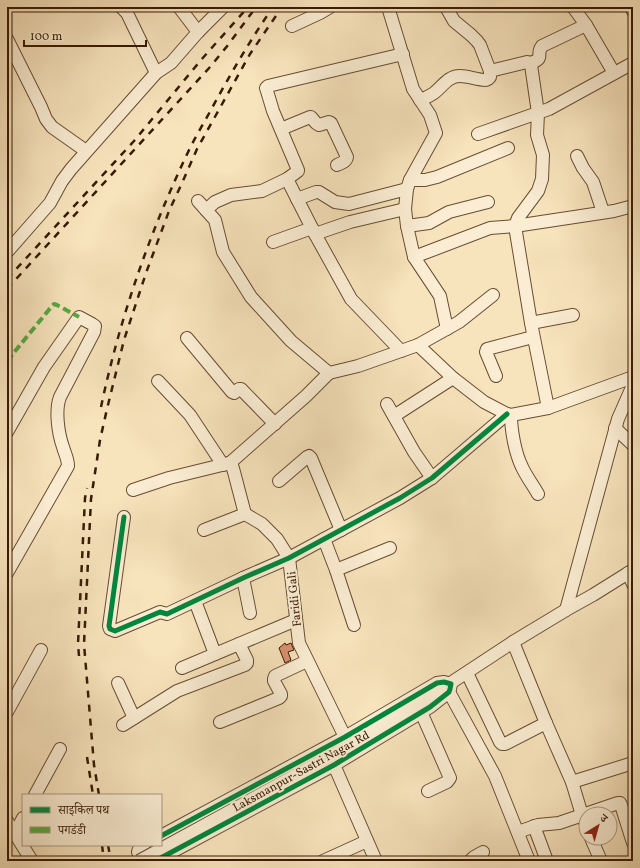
<svg xmlns="http://www.w3.org/2000/svg" width="640" height="868" font-family="Vollkorn,'Noto Serif Devanagari',serif">
	<rect width="100%" height="100%" fill="#f7e3bc"/>
	<filter id="stains"><feTurbulence type="fractalNoise" baseFrequency=".005" numOctaves="4"/><feColorMatrix values="0 0 0 0 .2 0 0 0 0 .09 0 0 0 0 .02 0 0 0 .5 -.17"/></filter>
	<radialGradient id="worn" r=".72"><stop offset=".6" stop-color="#630" stop-opacity="0"/><stop offset="1" stop-color="#630" stop-opacity=".3"/></radialGradient>
	<!-- building -->
	<path fill="#da916f" stroke="#381b04" d="M285,643L286,645L291,643L294,650L288,652L291,660L285,663L279,648Z"/>
	<g fill="none" stroke-linecap="round" stroke-linejoin="round">
		<!-- minor casing -->
		<g stroke="#684d32" stroke-width="14">
			<g id="minor">
				<path d="M121,7L127,13L156,73"/>
				<path d="M179,7L198,32"/>
				<path d="M388,7L413,89L430,115L436,133L410,180L407,189L405,209L407,226L414,257L440,296L447,329"/>
				<path d="M573,7L586,25L614,73"/>
				<path d="M631,7L633,11"/>
				<path d="M292,26L320,13L330,7"/>
				<path d="M7,39L41,107L46,119L52,127L86,151"/>
				<path d="M530,63C546,58 535,55 542,46L586,25"/>
				<path d="M490,71L527,62L530,63L531,65L538,113L537,135L543,155L542,179L538,191L518,218L515,226L531,323L548,408"/>
				<path d="M420,100C425,98 430,96 434,93C443,86 448,76 460,76C469,76 477,80 486,80L488,79L490,77V71L480,45L477,41L471,35L454,21L446,7"/>
				<path d="M281,129L310,117H311L316,123L319,125L329,122L331,123L347,157C346,162 341,163 337,165"/>
				<path d="M478,134L549,109L633,63"/>
				<path d="M577,156L583,168L593,182L603,212"/>
				<path d="M287,179L315,234L351,299L401,351"/>
				<path d="M410,180H425L437,177L508,148"/>
				<path d="M297,199L316,192H319L335,202L349,204L407,189"/>
				<path d="M198,201L215,220L223,252L251,297L291,341L329,373L358,366L418,345L459,322L493,295"/>
				<path d="M206,210L215,202L231,195L262,191L287,179L298,171V170L273,111L267,91L266,88L268,86L403,54"/>
				<path d="M407,226L429,223L449,212L488,202"/>
				<path d="M315,234L350,222L405,209"/>
				<path d="M273,242L312,228"/>
				<path d="M7,252L50,203L62,181L71,169L156,73L171,63L198,32L223,7"/>
				<path d="M414,257L490,228L515,226L614,211L633,206"/>
				<path d="M531,323L573,315"/>
				<path d="M187,338L232,392L234,393L239,389H241L275,424"/>
				<path d="M418,345L453,378L484,402L507,414L511,415L548,408L633,377"/>
				<path d="M496,376L486,352L487,349L533,337"/>
				<path d="M158,381L190,415L223,465"/>
				<path d="M387,404L414,452L432,478"/>
				<path d="M511,415C511,430 515,453 522,467C526,476 533,485 538,494"/>
				<path d="M394,416L453,378"/>
				<path d="M615,428L633,445"/>
				<path d="M7,432L44,367L79,317L92,324L95,326L94,332L60,397C55,410 58,433 63,447C65,454 68,459 68,466L7,573"/>
				<path d="M231,462L234,472L245,514"/>
				<path d="M279,481L307,457L309,456L311,458L341,530"/>
				<path d="M133,490L169,478L226,464L231,462L306,396L329,373"/>
				<path d="M124,517L109,626L110,629L115,631L160,612L167,614L243,578L289,558L400,498L432,478L507,414"/>
				<path d="M204,530L245,514L262,524L277,539L289,558L299,643L345,737"/>
				<path d="M324,539L336,570L354,625"/>
				<path d="M336,570L390,548"/>
				<path d="M628,573L633,584"/>
				<path d="M243,578L250,613"/>
				<path d="M195,601L215,654"/>
				<path d="M566,610L618,419L633,385"/>
				<path d="M513,642L546,723L572,782L582,815L586,824"/>
				<path d="M182,668L296,620"/>
				<path d="M467,673L500,742L502,744H505L546,723"/>
				<path d="M118,683L134,718"/>
				<path d="M443,688L513,642L566,610L593,595L633,570"/>
				<path d="M449,692L495,776L529,861"/>
				<path d="M7,712L41,650"/>
				<path d="M421,712L450,778L447,782L428,791"/>
				<path d="M220,722L279,698L281,696V694L274,681V679L275,676L307,661"/>
				<path d="M123,725L177,691L245,665L247,663V660L239,644"/>
				<path d="M334,765L376,861"/>
				<path d="M572,782L633,763"/>
				<path d="M35,795L60,749"/>
				<path d="M7,821L32,861"/>
				<path d="M534,826L547,861"/>
				<path d="M518,832L538,825L559,823L618,803H620L621,805L633,843"/>
				<path d="M15,833L23,818"/>
				<path d="M591,838L601,861"/>
				<path d="M142,861L138,852L139,849L144,845"/>
				<path d="M155,861L334,765L430,707L449,692L450,689L451,684L444,682L437,683L345,737L161,836"/>
				<path d="M323,861L367,841"/>
				<path d="M470,861L474,857L483,852"/>
			</g>
		</g>
		<!-- minor -->
		<use href="#minor" stroke="#faedd3" stroke-width="12"/>
		<!-- rail -->
		<g stroke="#381b04" stroke-width="2.5" stroke-dasharray="7 7" stroke-linecap="butt">
			<path d="M236,9L239,7"/>
			<path d="M7,279L134,141L201,60L248,7"/>
			<path d="M7,289L210,67L228,45L256,7"/>
			<path d="M101,407C120,317 150,231 190,148C197,134 205,121 212,108C231,73 251,39 273,7"/>
			<path d="M79,656L78,644L85,498L87,488"/>
			<path d="M87,757L93,795"/>
			<path d="M99,795L94,765L84,644L91,499L100,440L107,409L124,340L146,273L169,211L182,183L197,149L250,54L282,7"/>
			<path d="M102,845L104,861"/>
			<path d="M108,845L111,861"/>
		</g>
		<!-- minor-bridge casing -->
		<g stroke="#684d32" stroke-width="14" stroke-linecap="butt">
			<path id="minor-bridge" d="M139,861L352,744L441,689"/>
		</g>
		<!-- minor-bridge -->
		<use href="#minor-bridge" stroke="#faedd3" stroke-width="12"/>
		<!-- quiet -->
		<path stroke="#55a940" stroke-width="4" stroke-dasharray="8 4" stroke-linecap="butt" d="M7,361L52,306L54,304L57,305L79,317"/>
		<!-- cycleway casing -->
		<g stroke="#faedd3" stroke-width="8">
			<g id="cycleway">
				<path d="M124,517L109,626L110,629L115,631L160,612L167,614L243,578L289,558L400,498L432,478L507,414"/>
				<path d="M155,861L334,765L430,707L449,692L450,689L451,684L444,682L437,683L345,737L161,836"/>
			</g>
		</g>
		<!-- cycleway -->
		<use href="#cycleway" stroke="#00873e" stroke-width="5"/>
	</g>
	<g text-anchor="middle" stroke-width="4" stroke-linejoin="round" paint-order="stroke">
		<!-- street labels -->
		<g font-size="12" fill="#381b04" stroke="#faedd3">
			<text transform="translate(294 599) rotate(-96)" y="4">Faridi Gali</text>
			<text transform="translate(301 771) rotate(-29)" y="4">Laksmanpur-Sastri Nagar Rd</text>
		</g>
	</g>
	<!-- margin -->
	<rect width="640" height="868" fill="none" stroke="#f7e3bc" stroke-width="24"/>
	<rect x="8" y="8" width="624" height="852" fill="none" stroke="#381b04" stroke-width="2"/>
	<rect x="12" y="12" width="616" height="844" fill="none" stroke="#381b04"/>
	<!-- legend -->
	<rect x="22" y="794" width="140" height="52" fill="#faedd3" stroke="#ac9980"/>
	<rect x="30" y="807" width="20" height="6" fill="#00873e" stroke="#ac9980"/>
	<text x="58" y="814" font-size="12" fill="#381b04">साइकिल पथ</text>
	<rect x="30" y="827" width="20" height="6" fill="#55a940" stroke="#ac9980"/>
	<text x="58" y="834" font-size="12" fill="#381b04">पगडंडी</text>
	<!-- north arrow -->
	<g transform="translate(598 826) rotate(37)"><circle r="19" fill="#faedd3" stroke="#ac9980"/>
	<path d="M0-3L7 15L0 10L-7 15Z" fill="#8f2418"/>
	<text y="-6" font-size="11" font-weight="bold" text-anchor="middle" fill="#381b04">उ</text>
	</g>
	<!-- scale -->
	<path d="M24 40v6h122v-6" fill="none" stroke="#381b04" stroke-width="2"/>
	<text x="30" y="40" font-size="12" fill="#381b04" stroke="#faedd3" stroke-width="3" paint-order="stroke">100 m</text>
	<rect width="100%" height="100%" filter="url(#stains)"/>
	<rect width="100%" height="100%" fill="url(#worn)"/>
</svg>
